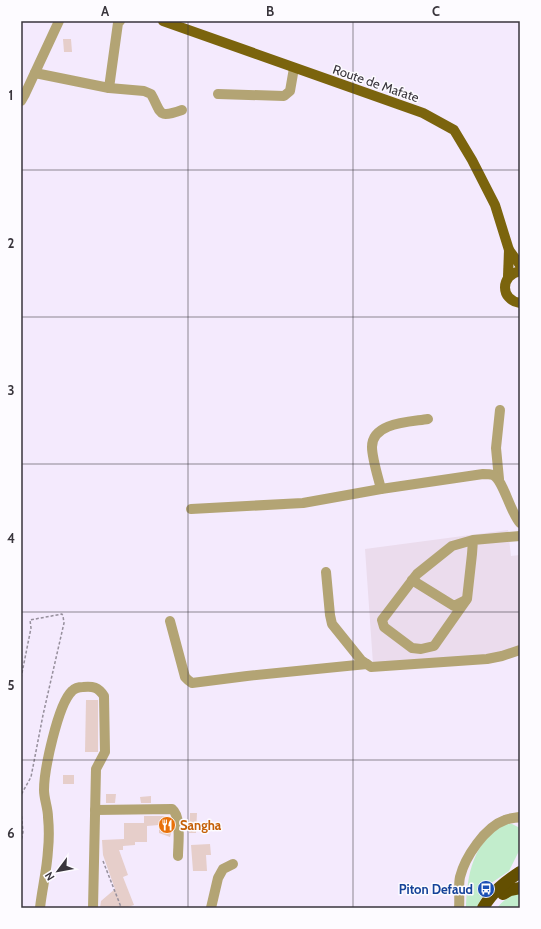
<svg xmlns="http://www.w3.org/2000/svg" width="541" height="929" font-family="Cabin,sans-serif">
	<rect width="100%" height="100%" fill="#f4eafd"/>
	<!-- industrial -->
	<path fill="#ebdced" d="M508,530L511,556L520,555V652L373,664L365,549Z"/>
	<!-- green -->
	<g fill="#c2edcc">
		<path d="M506,824H512L520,828V849L509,871L481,890L484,894L476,908H466C467,874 473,841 506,824Z"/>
		<path d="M520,892V908H497C503,900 510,896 520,892Z"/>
	</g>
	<!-- building -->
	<g fill="#e6ceca">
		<path d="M63,39H71L72,52H64Z"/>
		<path d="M86,700H98V752H85Z"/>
		<rect x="63" y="775" width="11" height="9"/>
		<path d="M106,794H116L115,803H106Z"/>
		<path d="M151,796V803H141L140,797Z"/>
		<path d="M190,813H197L196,833H189Z"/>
		<path d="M144,816H169L172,825L170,828L172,830L170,837L159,833V825L147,826V842H135V845L123,846V850H119L128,875L123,877L134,905L125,908H100L101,901L115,889L103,855L102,840L124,839V823H144Z"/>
		<path d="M210,844L211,855H206L207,871H193L191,845Z"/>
	</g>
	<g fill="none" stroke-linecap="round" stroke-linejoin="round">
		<!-- path -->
		<g stroke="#968f9c" stroke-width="1.5" stroke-dasharray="3 2" stroke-linecap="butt">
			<path d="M21,678L31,628L30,620L62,614L63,616L64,623L43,715L31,777L21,795"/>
			<path d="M21,811L23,832L21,841"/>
			<path d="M103,861L121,907L119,908"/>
		</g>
		<!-- minor -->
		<g stroke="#b3a474" stroke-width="10">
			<path d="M35,73L109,88L144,91L151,94C162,113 157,119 182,110"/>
			<path d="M109,88L118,23L120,21"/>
			<path d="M218,94L284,96L290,91L294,68"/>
			<path d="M21,101L25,94L59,21"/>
			<path d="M499,479L496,448L500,410"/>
			<path d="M381,489C378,477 372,458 372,447C372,422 411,422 428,419"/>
			<path d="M191,509L303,503L381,489L483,474C486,474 490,474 493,475C503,479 510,512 520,523"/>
			<path d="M473,540L472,554L467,599L434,646L421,649L412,648L384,627L382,620L417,574L452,546L473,540L520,536"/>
			<path d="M326,572L330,615L332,624L361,660L371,667L487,659L502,656L520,650"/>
			<path d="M412,580L454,606L466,600"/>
			<path d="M170,621L185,677L188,680L192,683L247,676L367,664"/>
			<path d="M95,810L172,809C182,817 178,844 178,856"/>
			<path d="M40,908C42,889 47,870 48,850C49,840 49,827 48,817C48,808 44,799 44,790C44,770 58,704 72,691C75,688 79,687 83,687C93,686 98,687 104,696L105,752L96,769L93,908"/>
			<path d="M211,908L218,878L223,869L233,864"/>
			<path d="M459,908C460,898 458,887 460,877C465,857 485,827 505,820C509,818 515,818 520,817"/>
		</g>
		<!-- major -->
		<g stroke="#7b640d" stroke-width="10">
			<path d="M163,21L423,113L454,130L472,160L495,205L509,250L520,265"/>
			<path d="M520,271C500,275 500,300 520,303"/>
			<path d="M508,277L509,250"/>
		</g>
		<!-- highway -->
		<g stroke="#634f01" stroke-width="12">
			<path d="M503,894L510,890L520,888"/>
			<path d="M483,908C492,892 505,882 520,872"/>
		</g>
	</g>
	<!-- grid -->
	<path fill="none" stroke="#39353c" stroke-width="1" stroke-opacity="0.55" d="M188,21V908M353,21V908M21,170H520M21,317H520M21,464H520M21,612H520M21,760H520"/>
	<!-- icons -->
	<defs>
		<g id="restaurant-disc" transform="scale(0.9)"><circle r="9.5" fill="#e8710a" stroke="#fdfbff"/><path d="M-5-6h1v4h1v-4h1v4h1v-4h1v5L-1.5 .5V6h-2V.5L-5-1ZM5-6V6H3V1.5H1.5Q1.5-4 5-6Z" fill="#fff"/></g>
		<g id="bus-disc" transform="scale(0.9)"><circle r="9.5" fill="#1a4fb4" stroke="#fdfbff"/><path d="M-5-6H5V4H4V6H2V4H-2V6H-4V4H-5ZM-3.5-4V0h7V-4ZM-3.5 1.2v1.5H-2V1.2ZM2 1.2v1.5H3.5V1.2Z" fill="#fff"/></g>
	</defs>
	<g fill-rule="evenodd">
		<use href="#restaurant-disc" x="167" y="825"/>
		<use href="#bus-disc" x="486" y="889"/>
	</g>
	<g text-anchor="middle" stroke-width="3" stroke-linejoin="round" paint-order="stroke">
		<!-- street labels -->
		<g font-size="13" fill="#39353c" stroke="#fdfbff">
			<text transform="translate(376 83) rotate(19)" y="5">Route de Mafate</text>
		</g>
		<!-- food labels -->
		<g font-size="13" font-weight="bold" fill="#c56008" stroke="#fdfbff" text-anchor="start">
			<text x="180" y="830">Sangha</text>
		</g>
		<!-- transit labels -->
		<g font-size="13" font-weight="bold" fill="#164399" stroke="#fdfbff" text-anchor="end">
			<text x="473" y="894">Piton Defaud</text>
		</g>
	</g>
	<!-- border -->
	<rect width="541" height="929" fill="none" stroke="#fdfbff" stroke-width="44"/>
	<!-- north arrow -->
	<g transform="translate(58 871) rotate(238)" stroke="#fdfbff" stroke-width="3" paint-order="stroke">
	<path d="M0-3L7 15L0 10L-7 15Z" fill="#39353c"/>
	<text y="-6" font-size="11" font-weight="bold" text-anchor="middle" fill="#39353c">N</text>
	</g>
	<rect x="22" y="22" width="497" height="885" fill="none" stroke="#39353c" stroke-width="1.5"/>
	<g font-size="13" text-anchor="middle" font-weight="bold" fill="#39353c">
		<text x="105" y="16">A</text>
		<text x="270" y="16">B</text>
		<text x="436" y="16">C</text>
		<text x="11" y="100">1</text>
		<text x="11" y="248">2</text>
		<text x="11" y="395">3</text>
		<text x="11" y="543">4</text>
		<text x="11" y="690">5</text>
		<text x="11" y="838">6</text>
	</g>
</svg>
